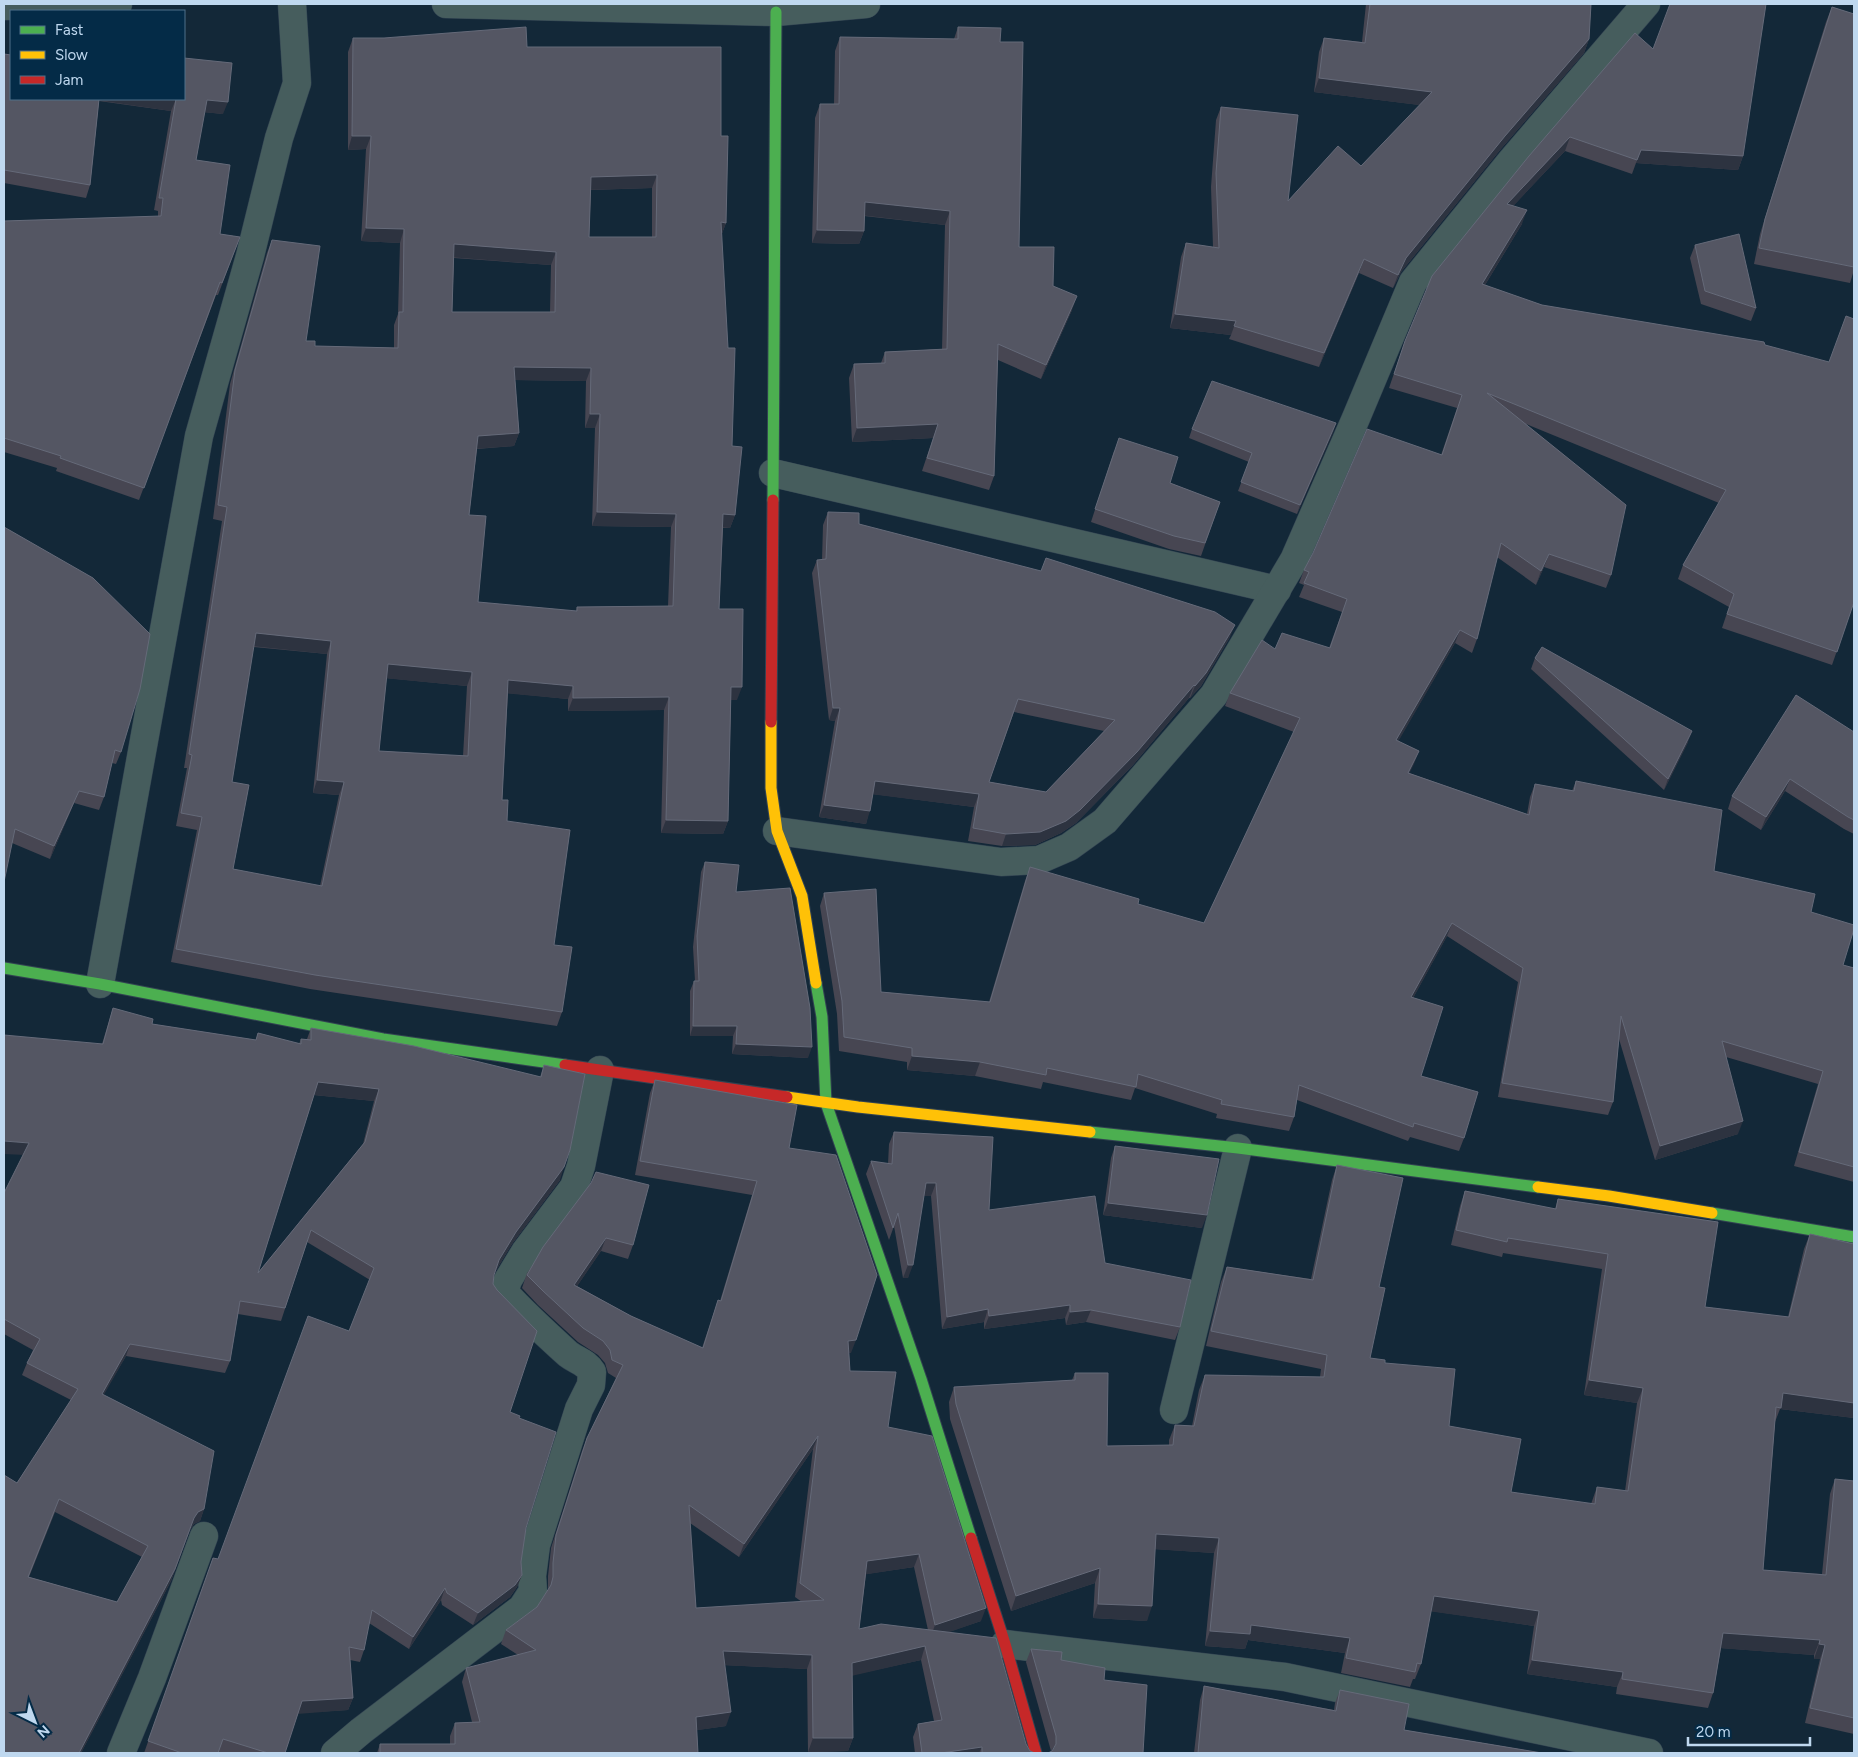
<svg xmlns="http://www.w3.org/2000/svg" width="1858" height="1757" font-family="Figtree,sans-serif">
	<rect width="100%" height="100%" fill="#132838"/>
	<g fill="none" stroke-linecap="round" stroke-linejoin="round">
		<!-- street casing -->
		<g stroke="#324352" stroke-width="29">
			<g id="street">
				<path d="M446,4L776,12L866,4"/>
				<path d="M4,6L118,4"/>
				<path d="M773,473L1277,590"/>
				<path d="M777,831L1001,862L1039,860L1069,847L1105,821L1214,695L1294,560L1356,418L1413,282L1512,160L1646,4"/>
				<path d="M100,984L199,436L250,256L279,138L297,83L292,4"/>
				<path d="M1174,1410L1238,1148"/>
				<path d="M1005,1644L1285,1677L1649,1753"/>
				<path d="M121,1753L152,1678L204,1536"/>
				<path d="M335,1753L361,1731L522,1608L533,1591L532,1576L536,1545L579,1409L591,1385L592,1372C586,1362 577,1361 568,1354C546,1334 524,1314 504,1292L508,1280L525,1252L574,1187L581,1166L600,1070"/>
			</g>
		</g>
		<!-- fast casing -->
		<g stroke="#324352" stroke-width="13">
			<g id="fast">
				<path d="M773,500L776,12"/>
				<path d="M4,968L100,984L383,1039L565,1065"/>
				<path d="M816,983L822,1017L826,1103L921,1379L971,1538"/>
				<path d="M1090,1132L1238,1148L1538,1187"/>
				<path d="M1712,1213L1854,1237"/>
			</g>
		</g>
		<!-- slow casing -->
		<g stroke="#324352" stroke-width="13">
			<g id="slow">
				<path d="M771,722V788L777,831L802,896L816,983"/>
				<path d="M787,1097L858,1107L1090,1132"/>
				<path d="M1538,1187L1609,1196L1712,1213"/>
			</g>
		</g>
		<!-- jam casing -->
		<g stroke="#324352" stroke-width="13">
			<g id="jam">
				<path d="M771,722L773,500"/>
				<path d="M565,1065L787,1097"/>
				<path d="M971,1538L1005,1644L1036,1753"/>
			</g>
		</g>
		<!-- street -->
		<use href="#street" stroke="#465d5d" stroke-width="28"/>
		<!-- fast -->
		<use href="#fast" stroke="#4caf50" stroke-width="11"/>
		<!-- slow -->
		<use href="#slow" stroke="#ffc107" stroke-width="11"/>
		<!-- jam -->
		<use href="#jam" stroke="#c62828" stroke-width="11"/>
	</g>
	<!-- wall -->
	<g fill="#474652" fill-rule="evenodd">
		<path d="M1366,4H1591L1589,39L1584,53L1500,150L1401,272L1393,288L1359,273L1319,367L1229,339L1231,335L1170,328L1181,257L1186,243L1213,247L1211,187L1216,120L1221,107L1288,201L1361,166L1420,105L1314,92L1319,52L1324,38L1362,42Z"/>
		<path d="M1832,7L1854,14V270L1850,283L1754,264L1760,234L1826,22Z"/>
		<path d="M958,27L1000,42L1019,247L1053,286L1072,310L1041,379L998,360L994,476L989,490L922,471L933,438L852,442L849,378L854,364L881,363L885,352L942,349L945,225L864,216V231L859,244L812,243L815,118L820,104H834L835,51L840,37L954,39Z"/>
		<path d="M1635,33L1743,156L1738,170L1636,163L1632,174L1565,151L1513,206L1522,224L1485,285L1542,305L1854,602L1832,665L1722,628L1729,607L1678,579L1683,565L1719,503L1526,424L1611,575L1606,588L1544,567L1536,585L1497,557L1477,639L1472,653L1455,643L1398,741L1419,751L1409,773L1527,814L1530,797L1535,784L1572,791L1576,781L1714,871L1811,912L1843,965L1854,968V1182L1794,1166L1818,1084L1726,1057L1738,1134L1655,1160L1619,1039L1613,1102L1608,1115L1498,1097L1518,982L1447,936L1413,998L1421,1076L1464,1138L1459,1151L1410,1137L1408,1141L1297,1100L1294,1117L1289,1131L1216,1118L1217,1114L1135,1088L1131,1100L1043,1082L1041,1089L975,1076L907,1070V1062L839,1051L837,1014L820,906L824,893L881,992L989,1002L1025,881L1030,867L1138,904L1204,923L1294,732L1225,706L1230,693L1275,649L1329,648L1342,612L1299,597L1304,585L1299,583L1304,570L1441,455L1457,408L1389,388L1405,341Z"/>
		<path d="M353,38L527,47L721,136L726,223L721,236L735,515L730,528H723L719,609L737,700H731L728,821L723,834L661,833L664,710L568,711V699L508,693L502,800L507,821L554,945L562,1012L557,1026L310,989L171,962L197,830L176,826L187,768H184L222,521L213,519L230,384L267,253L272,240L306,341L315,346L394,348V325L398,314L400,243L361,241L366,149L348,150V52ZM652,188V237H589L591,190ZM454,258L551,265L550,312H452ZM515,380L586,381L585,428H595L592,526L671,527L668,606L577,607L576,611L478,602L469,515L477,449L514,446L519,433ZM253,647L327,654L313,793L339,795L320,886L233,869L232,782ZM386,678L467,686L463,756L379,751Z"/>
		<path d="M4,54L184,99L223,114L204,112L196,160L220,234L240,237L218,295H216L139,500L56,471L57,468L4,452V221L158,217V211L154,210L171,111L99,101L90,185L86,198L4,183Z"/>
		<path d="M1695,245L1756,308L1751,321L1701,304L1690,258Z"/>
		<path d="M1336,423L1297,514L1238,491L1249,462L1189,438L1192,429Z"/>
		<path d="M1114,451L1170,483L1220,502L1201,556L1169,549L1091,522Z"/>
		<path d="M828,512L859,524L1230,637L1201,686L1190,698H1189L1133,765L1076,823L1061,833L1035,845L1002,846L968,841L974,807L873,794L866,824L819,817L835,721L829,720L812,573L817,560H822L823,525ZM1014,712L1104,731L1046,792L989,782Z"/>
		<path d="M4,527L121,752L116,764L112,763L104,797L99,810L74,803L50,859L12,843Z"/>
		<path d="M1535,658L1688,742L1664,790L1531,669Z"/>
		<path d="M1854,732V834L1844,829L1785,791L1761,830L1728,809L1732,796Z"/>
		<path d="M705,862L736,892L808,1058L732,1054L733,1036H690V991L694,981H695L693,947L701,872Z"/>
		<path d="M113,1008L152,1024L256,1040L258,1033L299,1044L301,1039H307L311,1028L540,1077L544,1065L560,1180L512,1244L495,1272L494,1275L493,1284L510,1412L519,1418L526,1528L521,1562L522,1575L517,1587L510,1597L473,1625L442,1605L441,1600L409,1649L369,1623L364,1650L360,1662L350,1660L353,1698L348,1710L298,1713L285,1753H224L219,1752L218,1753H144L213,1558L218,1559L349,1331L370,1280L307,1242L281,1321L238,1314L230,1361L225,1373L126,1356L103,1395L204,1509L200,1521L194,1524L190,1530L171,1581L81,1753H4L17,1483L71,1400L22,1375L27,1363L33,1350L4,1334V1193L23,1155L102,1044ZM314,1095L374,1101L363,1144L258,1273ZM55,1512L142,1557L117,1602L29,1577Z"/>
		<path d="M655,1080L789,1148L851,1353H849L850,1371L888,1427L981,1621L948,1632L1030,1751L1035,1753H915L913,1737L918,1724L934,1721L921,1660L852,1675L853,1738L848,1751L808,1752L807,1669L725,1665L726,1726L697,1730L698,1753H377L380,1744H450V1736L455,1723L472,1722L462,1682L466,1668L518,1655L501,1644L506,1630L537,1607L548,1590V1576L551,1548L582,1451L587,1438L616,1378L608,1373L605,1363L598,1355L578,1342L538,1305L522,1288L527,1273L591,1183L633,1245L628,1259L601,1251L577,1286L631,1316L702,1348L718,1300L720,1301L752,1195L635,1175L650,1093ZM813,1449L795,1597L802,1602L696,1608L690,1523L739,1557ZM914,1567L928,1630L859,1629L866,1574Z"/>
		<path d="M894,1132L989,1210L1105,1263L1180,1327L1175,1340L1086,1322L1066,1325L1065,1318L984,1329V1322L942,1329L931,1196H924L908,1278H903L894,1226L889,1240L866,1174L871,1161L888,1164L889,1144Z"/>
		<path d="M1115,1146L1202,1228L1103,1215L1111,1158Z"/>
		<path d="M1337,1165L1379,1287L1370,1358L1385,1363L1449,1426L1511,1492L1591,1504L1597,1487L1625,1491L1637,1403L1584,1395L1602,1269L1503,1253L1502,1257L1451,1245L1460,1206L1465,1191L1555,1209L1558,1199L1705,1307L1788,1317L1804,1249L1810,1234L1854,1244V1418L1780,1409L1775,1422L1763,1570L1822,1574L1830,1494L1835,1479L1854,1481V1734L1805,1723L1820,1659H1814V1655L1721,1648L1713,1693L1708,1708L1616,1694L1617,1687L1527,1674L1534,1626L1431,1611L1421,1664L1415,1679H1413L1410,1687L1341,1673L1345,1653L1248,1640L1245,1649L1205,1646L1214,1553L1155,1549L1147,1621L1093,1618L1095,1583L1011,1611L950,1419L949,1402L954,1387L1072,1380L1075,1373L1107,1446L1169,1445V1440L1175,1425L1192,1426L1199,1390L1205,1375L1320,1377L1321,1369L1206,1346L1221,1282L1227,1267L1311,1279L1332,1180Z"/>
		<path d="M1031,1649L1061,1660L1104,1680L1051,1751L1026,1662Z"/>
		<path d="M1204,1686L1334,1710L1335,1703L1340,1690L1404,1730L1542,1753H1194L1200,1700Z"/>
	</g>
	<!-- shaded-wall -->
	<g fill="#2d3340">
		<path d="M1589,39L1584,53L1500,150L1401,272L1393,288L1398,275L1406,258L1505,136Z"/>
		<path d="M1319,78L1432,92L1427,106L1314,92Z"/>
		<path d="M96,99H176L171,111L96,100Z"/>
		<path d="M207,100L228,102L223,114L202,112Z"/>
		<path d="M352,136H371L366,149L348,150Z"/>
		<path d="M1570,137L1565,151L1502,218L1507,204Z"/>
		<path d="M1641,150L1743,156L1738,170L1636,163Z"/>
		<path d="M657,175L652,188L586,190L591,177Z"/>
		<path d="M865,202L950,211L945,225L860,215Z"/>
		<path d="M1527,210L1522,224L1477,298L1482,284Z"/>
		<path d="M721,222L726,223L721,236Z"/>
		<path d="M366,228L404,229L400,243L361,241Z"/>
		<path d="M817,230L864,231L859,244L812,243Z"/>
		<path d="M454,244L556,252L551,265L449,257Z"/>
		<path d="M1364,259L1359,273L1319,367L1324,353Z"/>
		<path d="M1077,296L1072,310L1041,379L1046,365Z"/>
		<path d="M1175,314L1236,321L1231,335L1170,328Z"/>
		<path d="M514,367L591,368L586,381L510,380Z"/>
		<path d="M590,414H600L595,428H585Z"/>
		<path d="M1336,423L1333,433L1297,514L1300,505Z"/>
		<path d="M938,424L933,438L852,442L857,428Z"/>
		<path d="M519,433L514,446L473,449L478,436Z"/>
		<path d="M597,512L676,514L671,527L592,526Z"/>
		<path d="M723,514L735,515L730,528L718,527Z"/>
		<path d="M1549,554L1544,567L1536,585L1541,571Z"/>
		<path d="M1235,625L1230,637L1201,686L1190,698L1195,686Z"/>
		<path d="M1460,630L1455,643L1391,754L1396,740Z"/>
		<path d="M256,633L331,641L327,654L251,646Z"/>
		<path d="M388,664L472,672L467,686L383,678Z"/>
		<path d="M508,680L573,686L568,699L503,693Z"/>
		<path d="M1194,685L1189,698L1133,765L1076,823L1061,833L1035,845L1002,846L1006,834Z"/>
		<path d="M731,687H742L737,700H726Z"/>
		<path d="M669,697L664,710L568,711L573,698Z"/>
		<path d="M833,708H840L835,721L829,720Z"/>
		<path d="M1692,731L1688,742L1664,790L1668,779Z"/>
		<path d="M1419,751L1414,764L1403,786L1408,773Z"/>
		<path d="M1790,779L1785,791L1761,830L1766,817Z"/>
		<path d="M317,780L344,782L339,795L313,793Z"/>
		<path d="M875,781L979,794L974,807L870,794Z"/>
		<path d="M79,791L74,803L50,859L54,846Z"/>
		<path d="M824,805L870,811L866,824L819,817Z"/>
		<path d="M666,820L728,821L723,834L661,833Z"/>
		<path d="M1452,923L1447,936L1406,1011L1411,997Z"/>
		<path d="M693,1026H737L733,1036H690Z"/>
		<path d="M736,1044L812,1047L808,1058L732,1054Z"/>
		<path d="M912,1056L980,1062L975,1076L907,1070Z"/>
		<path d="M318,1082L379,1089L374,1101L314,1095Z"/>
		<path d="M1743,1121L1738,1134L1655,1160L1660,1146Z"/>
		<path d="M4,1141L29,1143L25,1155L4,1154Z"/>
		<path d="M564,1167L560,1180L512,1244L495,1272L499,1260L516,1232Z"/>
		<path d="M926,1183H936L931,1196H921Z"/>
		<path d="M1108,1203L1207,1215L1202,1228L1103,1215Z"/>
		<path d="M606,1238L601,1251L569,1298L574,1285Z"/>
		<path d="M908,1265H913L908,1278H903Z"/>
		<path d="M1070,1305L1065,1318L984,1329L989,1316Z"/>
		<path d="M988,1309L984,1322L942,1329L947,1317Z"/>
		<path d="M1091,1310L1086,1322L1066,1325L1070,1312Z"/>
		<path d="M856,1340L851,1353L843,1354L848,1341Z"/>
		<path d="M130,1344L126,1356L97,1407L102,1394Z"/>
		<path d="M1589,1380L1643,1388L1637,1403L1584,1395Z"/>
		<path d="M1783,1393L1854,1403V1418L1780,1409Z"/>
		<path d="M818,1436L813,1449L739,1557L744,1544Z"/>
		<path d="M204,1509L200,1521L194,1524L190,1530L171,1581L81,1753H79L194,1518L198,1512Z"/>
		<path d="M1156,1534L1219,1538L1214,1553L1151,1549Z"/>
		<path d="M919,1554L914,1567L862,1575L867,1561Z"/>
		<path d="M1100,1568L1095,1583L1011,1611L1016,1596Z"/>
		<path d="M522,1575L517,1587L510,1597L473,1625L478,1613Z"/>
		<path d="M445,1588L441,1600L409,1649L413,1637Z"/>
		<path d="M1434,1596L1539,1611L1534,1626L1428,1611Z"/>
		<path d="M1098,1604L1152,1606L1147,1621L1093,1618Z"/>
		<path d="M986,1608L981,1621L930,1639L935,1625Z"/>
		<path d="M1251,1625L1350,1638L1345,1653L1248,1640L1245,1649L1205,1646L1210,1631Z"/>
		<path d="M1723,1633L1820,1640L1814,1655L1718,1648Z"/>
		<path d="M1819,1644L1825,1645L1820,1659H1814Z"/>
		<path d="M925,1646L921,1660L847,1677L852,1663Z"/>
		<path d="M723,1651L812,1655L807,1669L718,1665Z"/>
		<path d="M1532,1660L1623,1672L1617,1687L1527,1674Z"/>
		<path d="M353,1698L348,1710L297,1714L302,1701Z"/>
		<path d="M731,1712L726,1726L692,1731L696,1717Z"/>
		<path d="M813,1738H853L848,1751L808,1752Z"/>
		<path d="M982,1747L979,1753H941Z"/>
	</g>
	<!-- building -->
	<g fill="#545663" stroke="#656a79" fill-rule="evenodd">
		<path d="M1370,4H1591L1589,39L1505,136L1406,258L1398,275L1364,259L1324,353L1234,326L1236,321L1175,314L1186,243L1219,248L1216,173L1221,107L1298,115L1288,201L1338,146L1361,166L1432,92L1319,78L1324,38L1365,43Z"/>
		<path d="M1670,4H1766L1743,156L1641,150L1637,160L1570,137L1507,204L1527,210L1482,284L1542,305L1764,342L1765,345L1829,362L1846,316L1854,319V602L1837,652L1727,614L1734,594L1683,565L1726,490L1487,393L1626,505L1611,575L1549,554L1541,571L1501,543L1477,639L1460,630L1396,740L1419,751L1408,773L1529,815L1535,784L1574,791L1576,781L1722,810L1714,871L1815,894L1811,912L1854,925V929L1843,965L1854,968V1167L1799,1152L1823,1071L1722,1041L1743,1121L1660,1146L1621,1016L1613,1102L1502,1083L1523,968L1452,923L1411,997L1443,1007L1421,1076L1478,1092L1464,1138L1414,1123L1413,1127L1299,1085L1294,1117L1221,1104L1222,1100L1138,1074L1136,1087L1047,1068L1046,1075L980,1062L912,1056V1048L844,1037L842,1001L824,893L876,889L881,992L990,1002L1030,867L1139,899L1138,904L1204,923L1300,718L1230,693L1262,640L1275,649L1282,633L1330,648L1347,599L1304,583L1309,572L1304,570L1313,553L1367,429L1442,455L1462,395L1394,374L1405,341L1432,276L1529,156L1635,33L1653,49Z"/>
		<path d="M1832,7L1854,14V267L1759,248L1765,219Z"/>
		<path d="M526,27L527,47H721V136H728L726,223L721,222L728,348H735L732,446L742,447L735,515L723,514L719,609H743L742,687H731L728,821L666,820L669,697L573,698V686L508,680L502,800H508L507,821L570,830L554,945L572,947L562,1012L315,975L176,949L202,817L181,813L192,755L189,754L227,507L218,505L235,370L272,240L320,246L306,341H315V346L398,348L399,312H403L404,229L366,228L371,136H352L353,38H384ZM657,175L656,237H589L591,177ZM454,244L556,252L555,312H452ZM514,367L591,368L590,414H600L597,512L676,514L673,606L577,607V611L478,602L486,516L469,515L478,436L519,433ZM256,633L331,641L317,780L344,782L322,886L233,869L249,785L232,782ZM388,664L472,672L468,756L379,751Z"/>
		<path d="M958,27L1001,28L1000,42H1023L1019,247H1054L1053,286L1077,296L1046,365L998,344L994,476L927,458L938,424L857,428L854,364L885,363V352L947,349L950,211L865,202L864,231L817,230L820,104H839L840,37L958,39Z"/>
		<path d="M4,54L11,55V99H99L90,185L4,170Z"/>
		<path d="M184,58L232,63L228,102L207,100L196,160L230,165L220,234L240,237L222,283L220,282L144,488L60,458L61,456L4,438V221L161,216L163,198H159L176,99H184Z"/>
		<path d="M1739,234L1756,308L1705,291L1695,245Z"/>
		<path d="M1212,381L1336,423L1300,505L1241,482L1252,453L1192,429Z"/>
		<path d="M1119,438L1178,457L1170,483L1220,502L1205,543L1174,536L1095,509Z"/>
		<path d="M828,512L859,513V524L1041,571L1046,558L1215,612L1235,625L1206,673L1195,686L1194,685L1137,752L1080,810L1066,821L1040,832L1006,834L973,828L979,794L875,781L870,811L824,805L840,708H833L817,560L826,559ZM1018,699L1115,720L1046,792L989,782Z"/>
		<path d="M4,527L93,578L150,634L140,689L121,752L115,750L104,797L79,791L54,846L15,829L4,882Z"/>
		<path d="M1542,647L1692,731L1668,779L1535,658Z"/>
		<path d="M1796,695L1854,732V820L1848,817L1790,779L1766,817L1732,796Z"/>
		<path d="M705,862L739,865L736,892L790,888L810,1008L812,1047L736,1044L737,1026H693L694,981H699L697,936Z"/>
		<path d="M113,1008L153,1019L152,1024L256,1040L258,1033L301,1044V1039L311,1040V1028L414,1046L541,1077L544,1065L585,1074L570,1150L564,1167L516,1232L499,1260L494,1275L493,1284L497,1290L537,1331L510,1412L520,1416L519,1418L556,1432L526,1528L521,1562L522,1575L515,1585L478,1613L447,1593L445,1588L413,1637L372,1610L364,1650L349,1647L353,1698L302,1701L285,1753H268L223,1739L218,1753H182L148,1741L213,1558L218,1559L308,1316L349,1331L374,1268L311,1230L285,1308L240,1301L230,1361L130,1344L102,1394L214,1451L204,1509L198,1512L194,1518L175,1569L79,1753H4V1475L17,1483L78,1389L27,1363L40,1339L4,1319V1193L29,1143L4,1141V1035L103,1044ZM318,1082L379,1089L365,1142L258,1273ZM59,1499L148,1546L117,1602L28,1577Z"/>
		<path d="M655,1080L797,1105L789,1148L836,1155L877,1275L856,1340L848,1341L850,1371L896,1372L888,1427L932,1436L986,1608L935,1625L919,1554L867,1561L859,1629L881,1624L996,1638L1026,1744L1030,1751L1035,1753H982V1747L941,1753H922L918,1724L942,1720L925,1646L852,1663L853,1738H813L812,1655L723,1651L731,1712L696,1717L698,1753H380V1744H455V1723L480,1722L466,1668L536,1650L506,1630L537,1607L551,1585L553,1577V1563L556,1535L587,1438L623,1365L612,1360L610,1350L603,1341L583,1328L543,1291L527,1275L543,1247L591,1183L596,1172L649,1185L633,1245L606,1238L574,1285L631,1316L703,1348L718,1300L721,1301L757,1181L640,1161ZM818,1436L800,1583L824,1600L696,1608L689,1505L744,1544Z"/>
		<path d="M894,1132L993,1137L989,1210L1095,1196L1105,1263L1191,1280L1180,1327L1091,1310L1070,1312V1305L989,1316L988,1309L947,1317L936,1183H926L913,1265H908L898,1213L893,1228L871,1161L892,1164Z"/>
		<path d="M1115,1146L1219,1159L1207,1215L1108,1203Z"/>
		<path d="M1337,1165L1403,1178L1379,1287L1385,1288L1370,1358L1385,1360V1363L1455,1369L1449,1426L1521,1439L1511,1492L1595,1504L1597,1487L1628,1491L1643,1388L1589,1380L1608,1254L1508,1238L1507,1242L1456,1230L1465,1191L1556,1209L1558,1199L1718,1222L1705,1307L1789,1317L1810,1234L1854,1244V1403L1783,1393L1781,1408L1776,1407L1763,1570L1826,1575L1835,1479L1854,1481V1718L1810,1708L1825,1645L1819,1644L1820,1640L1723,1633L1713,1693L1622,1679L1623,1672L1532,1660L1539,1611L1434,1596L1421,1664L1417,1663L1415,1672L1346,1658L1350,1638L1251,1625L1250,1634L1210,1631L1219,1538L1156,1534L1152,1606L1098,1604L1100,1568L1016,1596L956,1404L954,1387L1075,1380V1373H1108L1107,1446L1173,1445L1175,1425L1194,1426L1205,1375L1324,1377L1327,1355L1211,1331L1227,1267L1313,1280Z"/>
		<path d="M1031,1649L1062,1652L1061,1660L1105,1668L1104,1680L1147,1685L1143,1753H1048L1052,1751L1056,1744V1736Z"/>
		<path d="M1204,1686L1336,1711L1340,1690L1409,1704L1404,1730L1542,1753H1198Z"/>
	</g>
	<!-- border -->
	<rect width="1858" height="1757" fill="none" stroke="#bfd8ef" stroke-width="10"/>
	<!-- legend -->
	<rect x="10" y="10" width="175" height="90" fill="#042b47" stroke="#4f708a"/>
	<rect x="20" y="26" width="25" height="8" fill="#4caf50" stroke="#4f708a"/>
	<text x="55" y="35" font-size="15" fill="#bfd8ef">Fast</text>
	<rect x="20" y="51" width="25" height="8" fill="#ffc107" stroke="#4f708a"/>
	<text x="55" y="60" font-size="15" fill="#bfd8ef">Slow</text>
	<rect x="20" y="76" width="25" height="8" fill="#c62828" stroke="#4f708a"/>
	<text x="55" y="85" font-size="15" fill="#bfd8ef">Jam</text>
	<!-- north arrow -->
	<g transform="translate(35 1722) rotate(138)" stroke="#042b47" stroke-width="4" paint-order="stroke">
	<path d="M0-4L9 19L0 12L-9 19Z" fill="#bfd8ef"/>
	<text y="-8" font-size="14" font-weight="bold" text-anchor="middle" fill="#bfd8ef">N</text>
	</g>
	<!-- scale -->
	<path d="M1688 1737v8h122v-8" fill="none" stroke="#bfd8ef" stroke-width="2.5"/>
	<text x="1696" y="1737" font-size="15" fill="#bfd8ef" stroke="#042b47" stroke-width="4" paint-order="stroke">20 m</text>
</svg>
